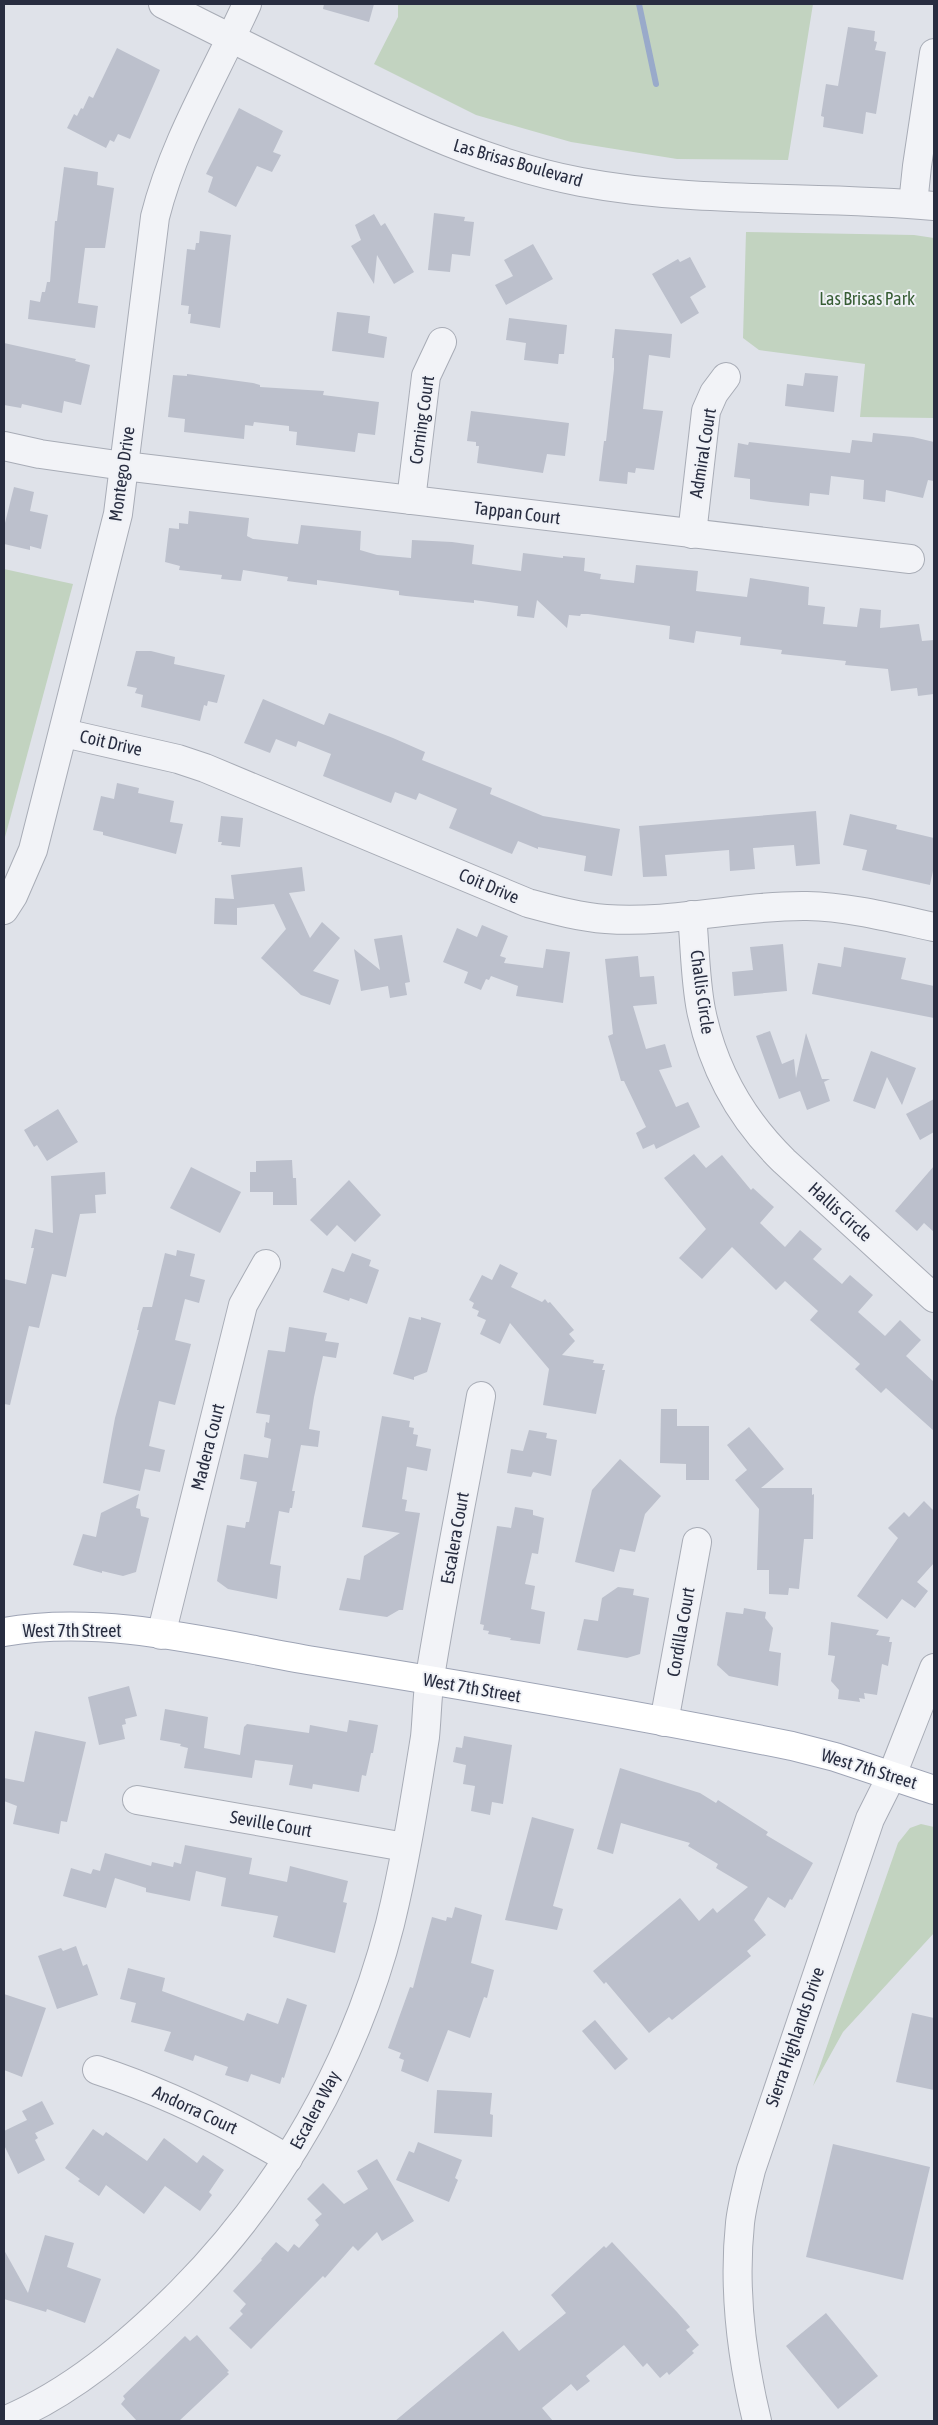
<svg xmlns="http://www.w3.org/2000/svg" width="938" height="2425" font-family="'Asap Condensed',sans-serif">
	<rect width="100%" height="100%" fill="#dfe2e9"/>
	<!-- green -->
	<g fill="#c2d3c0">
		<path d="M398,4H813L788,160L677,159L571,142L476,115L374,64L398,17Z"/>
		<path d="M746,232L914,235L934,238V418L860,417L865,364L759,350L743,338Z"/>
		<path d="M4,569L73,584L4,841Z"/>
		<path d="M921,1824L934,1827V1933L843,2032L813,2086L898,1843L910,1828Z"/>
	</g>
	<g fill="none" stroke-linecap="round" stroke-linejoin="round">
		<!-- stream -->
		<path stroke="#99aaca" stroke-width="6" d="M639,4L656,84"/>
	</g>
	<!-- building -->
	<g fill="#bcc0cc">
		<path d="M324,4H374L369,22L323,9Z"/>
		<path d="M848,27L875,31L874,41L877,42L875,50L886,52L876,114L866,112L863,134L823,127L824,117L821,116L826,84L838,86Z"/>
		<path d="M117,48L160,70L130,139L118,134L114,142L110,140L106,148L67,128L74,114L77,116L81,108L83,109L89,96L93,98Z"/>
		<path d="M239,108L283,131L273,152L281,155L272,172L257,166L236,207L208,192L213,177L206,174Z"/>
		<path d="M64,167L98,172L97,185L114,188L105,248H85L78,303L98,306L95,328L28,319L30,300L40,302L42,292H45L47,282H50L55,221H57Z"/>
		<path d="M434,213L465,217L464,221L474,222L470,256L452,254L450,272L428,270Z"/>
		<path d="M374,214L381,226L385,223L414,272L394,284L377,255L374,284L351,246L361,240L355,225Z"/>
		<path d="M200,231L231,235L220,328L190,323L191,314H188L189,306L181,305L187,249L195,250L196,243H199Z"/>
		<path d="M533,244L553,279L506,305L495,285L513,276L504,260Z"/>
		<path d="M690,257L706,287L690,297L699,313L681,324L652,274L678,259L680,262Z"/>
		<path d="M337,312L370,316L368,333L387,337L384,358L332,351Z"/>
		<path d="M509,318L567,325L564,354H559L558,364L524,360L526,343L506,340Z"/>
		<path d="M615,329L672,334L670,358L649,355L643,409L663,411L654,470L636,468L635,473L628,472L627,484L599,481L604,441H606L614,369V358H612Z"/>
		<path d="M4,343L76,359L75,361L90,365L81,405L64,401L62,413L22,404L21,408L4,405Z"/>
		<path d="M805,373L838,376L834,412L785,406L787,384L803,386Z"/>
		<path d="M187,374L253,383L260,385V387L324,391L323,395L379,402L375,435L358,433L355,452L296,445L297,432L289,431V426L254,422L253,426L245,425L244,439L184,432L185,419L168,417L173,375L187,376Z"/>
		<path d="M471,411L569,423L565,456L547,454L543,473L477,463L479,446H476V442L467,441Z"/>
		<path d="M873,433L913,437L934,442V481L928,480L923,498L886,490L885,502L863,499L864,480L831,476L829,495L810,493L809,506L771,502L750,499V479L734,477L738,443L748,445L749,442L850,453L852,440L872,442Z"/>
		<path d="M14,487L34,492L30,511L48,515L41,549L30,546V550L4,544V527Z"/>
		<path d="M189,511L249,518L247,536L253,539L298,544L301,525L361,531L360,550L377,555L411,558L412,540L452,542L474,545L472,564L521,571L523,553L563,558V556L585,558L584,571L601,574L600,579L634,583L636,565L698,571L696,591L747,597L750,578L809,587L808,605L825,607L823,624L857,627L860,608L881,610L880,628L919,624L922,641L934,640V694L918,696L917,688L891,691L888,669L845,665L846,661L781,654L782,650L740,645L741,637L696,631L694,643L669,639L670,626L588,614H581L580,616L569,615L567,628L537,600L534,618L517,616L518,606L474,600V603L406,596L399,595V591L317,580V585L287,581L288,577L243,570L241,581L221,579L222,575L179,570L180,566L165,562L169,528L179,529V523L188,524Z"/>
		<path d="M136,651H151L175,657L174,664L225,675L217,703L208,701L207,706L204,705L200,721L141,707L143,695L135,693L137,688L127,686Z"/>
		<path d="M263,699L324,725L329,713L393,738L425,752L422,760L492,788L490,794L543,816L620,829L612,876L584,871L586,856L538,847V849L518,841L512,854L449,828L457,809L419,793L416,800L395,792L391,803L323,776L331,754L298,741L296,747L276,739L270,753L244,743Z"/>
		<path d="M117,783L139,788L138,793L174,801L170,822L183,824L176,854L103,835V832L93,830L101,796L114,799Z"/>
		<path d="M816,811L820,864L796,866L794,845L753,848L755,869L730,871L729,850L665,855L667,876L643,877L639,826Z"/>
		<path d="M850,814L897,825L896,829L934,838V866L930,885L862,870L867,850L843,845Z"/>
		<path d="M221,816L243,818L240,847L221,845L222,842H218Z"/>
		<path d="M302,867L305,891L289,893L310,938L322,922L340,938L313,971L339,980L330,1005L301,995L261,958L286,929L274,904L237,908V925L214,924L215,898L234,899L231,875Z"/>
		<path d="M482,925L508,936L500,956L506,958L504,963L543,968L546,949L570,952L563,1003L516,996L518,986L491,976L489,980L486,979L481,990L464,983L468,972L443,962L457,928L477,937Z"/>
		<path d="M402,935L410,982L405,983L407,995L390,998L388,986L361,991L354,949L380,970L374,939Z"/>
		<path d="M783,944L787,991L734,996L732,972L753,970L750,947Z"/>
		<path d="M844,947L906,958L901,979L934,986V1018L812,994L818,963L841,967Z"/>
		<path d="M638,956L640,977L654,976L657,1004L633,1006L646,1049L665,1044L672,1067L659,1070L676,1107L688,1102L700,1127L656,1149L654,1144L643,1149L636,1133L646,1127L624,1081H621L608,1036L613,1034L605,959Z"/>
		<path d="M770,1031L782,1064L794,1059L796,1078L806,1033L822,1079H830L824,1082L830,1101L807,1110L800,1091L779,1099L756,1036Z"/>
		<path d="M871,1051L916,1068L902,1105L887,1077L875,1109L853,1101Z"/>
		<path d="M934,1099V1132L920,1140L906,1114Z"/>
		<path d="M58,1109L78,1142L47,1161L37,1145L34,1147L24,1130Z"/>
		<path d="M694,1154L706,1168L722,1155L751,1190L753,1188L774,1207L760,1223L785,1247L800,1230L822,1249L813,1259L842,1284L850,1275L873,1295L858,1312L885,1336L900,1320L921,1340L906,1356L934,1382V1431L886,1388L881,1393L855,1369L860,1364L810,1320L818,1311L785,1281L776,1290L732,1247L702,1279L679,1258L706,1229L664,1178Z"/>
		<path d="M292,1160L293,1178H296L297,1205H273V1192H250V1172H256V1161Z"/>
		<path d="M934,1166V1232L924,1223L917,1231L895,1211Z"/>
		<path d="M191,1167L241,1192L220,1233L170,1208Z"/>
		<path d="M105,1172L106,1194L95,1195L96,1213L80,1214L66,1277L52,1274L39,1328L29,1326L10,1405L4,1404V1279L26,1284L34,1248H31L35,1229L53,1233L51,1176Z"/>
		<path d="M349,1180L381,1215L355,1242L337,1225L327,1236L310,1220Z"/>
		<path d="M177,1250L195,1254L190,1276L205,1280L199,1303L185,1299L175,1340L191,1344L175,1405L159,1401L149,1446L165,1450L160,1472L145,1469L140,1491L103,1483L115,1418L139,1330H137L141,1313L143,1307H152L165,1253L176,1256Z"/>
		<path d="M352,1253L371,1260L369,1266L379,1270L367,1304L350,1298L349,1301L323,1292L332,1268L344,1272Z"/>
		<path d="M500,1264L518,1273L511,1287L542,1302L545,1299L548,1303L550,1302L574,1330L569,1334L575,1341L562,1355L594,1360L593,1363L604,1364L602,1370H605L596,1414L543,1405L549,1369L510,1323L500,1344L480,1334L486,1320L477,1316L479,1311L472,1308L474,1303L469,1300L482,1275L492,1280Z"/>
		<path d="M409,1317L421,1320V1317L441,1323L427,1372L414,1377V1380L393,1374Z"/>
		<path d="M289,1327L327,1333L325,1341L339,1343L336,1358L323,1356L314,1397L309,1429L320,1431L318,1447L301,1445L292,1491H295L292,1508H290L289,1513L279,1511L270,1564L281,1566L277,1599L228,1589L217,1581L227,1525L245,1528L246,1522H249L257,1482L240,1479L244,1454L268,1458L271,1439L264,1437L266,1422L269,1423L270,1415L256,1413L268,1350L285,1352Z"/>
		<path d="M661,1409H677V1426H709V1480H686V1464L660,1463Z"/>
		<path d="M382,1416L410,1421L409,1427L414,1428L413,1434L418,1435L416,1446L431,1449L427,1471L407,1467L402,1499L407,1500L405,1511L420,1513L403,1610H399L387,1617L339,1610L347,1578L360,1580L364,1556L400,1533L362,1527Z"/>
		<path d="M749,1427L784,1469L761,1488H812V1495L814,1494L813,1539H804L799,1589L789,1588L788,1595L769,1594V1570H757L759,1509L735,1480L747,1470L727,1445Z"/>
		<path d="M529,1430L547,1433L546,1438L557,1440L551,1476L533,1472L531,1477L507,1473L511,1449L523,1451Z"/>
		<path d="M620,1459L661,1496L645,1514L635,1552L620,1549L614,1572L575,1562L592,1490Z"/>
		<path d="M139,1494L136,1508L140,1509L141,1516L149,1518L136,1572L123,1576L102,1571V1573L73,1565L83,1534L96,1537L101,1513Z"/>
		<path d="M924,1501L934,1511V1563L917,1582L928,1591L915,1608L902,1599L887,1619L857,1596L898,1538L888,1528L904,1512L909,1517Z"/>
		<path d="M515,1507L533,1510V1515L544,1518L538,1554L532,1553L525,1584L535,1586L531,1609L545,1612L540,1644L510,1640L511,1638L488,1634L489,1631L483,1630L484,1625L480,1624L497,1526L511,1528Z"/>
		<path d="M618,1587L634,1589L633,1595L649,1598L640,1654L627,1658L577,1650L584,1619L598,1621L602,1598Z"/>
		<path d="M744,1608L766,1612L765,1618L773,1628L769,1651L781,1653L778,1686L729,1676L717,1665L726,1612L743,1614Z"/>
		<path d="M831,1622L879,1630L876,1635L890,1637L889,1642H892L888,1666L882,1664L877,1695L864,1693L865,1699L859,1698L860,1702L838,1699L839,1690L831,1681L835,1656L828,1655Z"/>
		<path d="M129,1686L137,1716L125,1719L126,1724L122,1725L125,1739L99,1745L88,1697Z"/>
		<path d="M165,1709L208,1717L204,1748L240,1755L244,1727L247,1724L309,1733L310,1725L347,1732L349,1720L378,1725L373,1753H371L366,1776L362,1775L359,1792L313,1784L312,1789L289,1785L293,1765L255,1760L252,1778L184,1768L188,1748L180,1746L181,1744L160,1740Z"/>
		<path d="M35,1731L86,1742L67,1822L61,1821L59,1834L13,1824L17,1806L4,1801V1778L24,1782Z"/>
		<path d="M464,1736L512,1745L503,1804L492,1802L490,1815L471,1811L475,1786L463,1784L466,1765L453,1762L456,1747L462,1748Z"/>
		<path d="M620,1768L700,1793L716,1803L718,1800L768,1832L766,1835L813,1863L792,1900L790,1899L785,1908L768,1897L754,1920L766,1935L747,1951L751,1956L672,2020L669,2017L649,2033L606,1982L604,1984L593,1971L680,1898L699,1921L713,1908L717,1913L748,1887L716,1868L718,1864L688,1846L690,1843L621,1823L613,1854L597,1849Z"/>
		<path d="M532,1817L574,1829L553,1906L563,1909L557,1930L505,1920Z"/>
		<path d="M185,1845L252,1858L249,1874L287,1882L290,1866L348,1881L343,1902L347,1903L335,1953L273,1937L278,1916L221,1906L226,1878L196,1871L190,1901L146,1892V1888L115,1878L106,1908L63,1896L71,1868L91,1874L93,1869L100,1871L105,1853L151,1866L152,1862L173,1867L174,1862L181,1864Z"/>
		<path d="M455,1907L482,1915L471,1963L494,1970L487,1998L484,1997L470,2038L448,2030L428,2082L401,2071L404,2060L399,2058L401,2053L388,2048L410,1987L413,1988L432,1917L446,1921L447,1917L452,1918Z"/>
		<path d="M76,1946L83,1966L87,1964L98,1995L57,2009L38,1956L61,1948L63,1951Z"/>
		<path d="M128,1968L165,1978L162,1991L244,2021L247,2013L278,2024L287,1998L307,2005L284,2078L282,2077L280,2084L251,2074L248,2082L225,2075L228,2067L195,2055L193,2061L164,2051L171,2032L131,2022L136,2003L120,1999Z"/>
		<path d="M4,1994L46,2008L22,2077L4,2070Z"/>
		<path d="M912,2013L934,2018V2090L896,2082Z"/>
		<path d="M595,2020L628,2059L615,2070L582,2031Z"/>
		<path d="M437,2090L492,2093L490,2114L493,2115L492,2137L434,2133Z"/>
		<path d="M42,2101L54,2124L35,2133L38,2138L35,2140L45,2160L18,2174L4,2145V2131L27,2120L22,2111Z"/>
		<path d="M93,2129L103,2136L106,2132L147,2161L164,2138L197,2163L203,2155L224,2170L209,2192L212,2195L200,2211L165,2186L144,2214L106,2185L99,2196L78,2181L80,2179L65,2168Z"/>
		<path d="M418,2142L462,2160L455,2178L458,2180L449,2202L396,2180L409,2151L414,2153Z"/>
		<path d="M833,2144L930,2167L903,2280L806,2257Z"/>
		<path d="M377,2159L414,2221L382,2241L377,2232L358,2251L353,2246L325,2278L323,2276L251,2349L229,2328L243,2314L240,2311L246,2304L233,2291L262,2260L261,2259L276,2242L288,2252L294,2244L299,2248L319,2225L315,2220L322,2214L307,2199L323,2183L344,2204L368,2189L357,2171Z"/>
		<path d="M45,2235L74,2243L67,2267L101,2279L85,2323L47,2309L46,2312L4,2299V2250L28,2293Z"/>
		<path d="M612,2242L677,2312L690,2327L686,2330L699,2345L692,2351L694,2353L669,2375L667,2372L660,2378L647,2363L643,2367L624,2345L586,2376L590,2381L577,2391L571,2384L542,2408L553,2421H395L503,2331L519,2351L566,2313L551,2295L604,2246L606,2248Z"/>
		<path d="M826,2313L878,2376L838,2409L786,2346Z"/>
		<path d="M197,2335L229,2371L227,2372L229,2374L179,2421H137L121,2404L125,2399L123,2396L185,2336L190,2341Z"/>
	</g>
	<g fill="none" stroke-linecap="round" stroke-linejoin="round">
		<!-- minor casing -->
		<g stroke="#a8acb6" stroke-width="30">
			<g id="minor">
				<path d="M163,4C216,31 269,57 323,84C408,126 487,164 581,182C697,204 817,195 934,206"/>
				<path d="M913,204L917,166L934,53"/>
				<path d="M4,446L40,454L124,466L910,559"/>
				<path d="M411,500L426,376L442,342"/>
				<path d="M692,534L706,411L714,393L726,377"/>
				<path d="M64,733L178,759L205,768L528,903C554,910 579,917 606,919C673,924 740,905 807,906C850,907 892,918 934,927"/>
				<path d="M4,910L13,896L33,850L118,514L155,217C174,141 215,75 247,4"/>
				<path d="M692,915C695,946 695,979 701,1010C713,1069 741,1119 784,1161L934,1298"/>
				<path d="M161,1635L243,1305L266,1264"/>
				<path d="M664,1722L697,1542"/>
				<path d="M137,1800L405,1847"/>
				<path d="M97,2070C165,2092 227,2123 288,2159"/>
				<path d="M4,2421C71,2393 129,2344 181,2292C281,2191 355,2062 390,1924C405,1863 415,1799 425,1737C427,1717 427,1697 430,1677C445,1583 464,1490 481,1396"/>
				<path d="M757,2421C741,2355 733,2290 740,2223C742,2205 747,2187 751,2170L870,1819L892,1775L934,1668"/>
			</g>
		</g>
		<!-- major casing -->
		<g stroke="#9ea4b5" stroke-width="30">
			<path id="major" d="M4,1632C104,1614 215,1644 314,1661C474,1687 634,1714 792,1746L835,1757L934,1790"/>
		</g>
		<!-- minor -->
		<use href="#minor" stroke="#f2f3f7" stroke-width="28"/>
		<!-- major -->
		<use href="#major" stroke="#fff" stroke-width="28"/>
	</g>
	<g text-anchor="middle" stroke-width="4" stroke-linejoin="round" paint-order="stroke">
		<!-- street labels -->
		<g font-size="18" fill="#282d40" stroke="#eff1f6">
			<text transform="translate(518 163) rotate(16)" y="6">Las Brisas Boulevard</text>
			<text transform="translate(422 420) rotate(-82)" y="6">Corning Court</text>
			<text transform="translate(703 453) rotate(-81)" y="6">Admiral Court</text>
			<text transform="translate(122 474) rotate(-82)" y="6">Montego Drive</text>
			<text transform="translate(517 513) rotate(7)" y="6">Tappan Court</text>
			<text transform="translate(111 743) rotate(13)" y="6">Coit Drive</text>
			<text transform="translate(489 886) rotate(23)" y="6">Coit Drive</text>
			<text transform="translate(702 992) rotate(82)" y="6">Challis Circle</text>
			<text transform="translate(840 1212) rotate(42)" y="6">Hallis Circle</text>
			<text transform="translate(208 1447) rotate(-76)" y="6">Madera Court</text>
			<text transform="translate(455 1538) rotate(-80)" y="6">Escalera Court</text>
			<text x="72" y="1637">West 7th Street</text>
			<text transform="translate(681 1632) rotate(-80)" y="6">Cordilla Court</text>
			<text transform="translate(472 1688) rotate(10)" y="6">West 7th Street</text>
			<text transform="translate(869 1769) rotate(17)" y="6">West 7th Street</text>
			<text transform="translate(271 1824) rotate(10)" y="6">Seville Court</text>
			<text transform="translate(795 2037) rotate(-71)" y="6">Sierra Highlands Drive</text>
			<text transform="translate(195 2110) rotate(25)" y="6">Andorra Court</text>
			<text transform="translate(315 2110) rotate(-62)" y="6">Escalera Way</text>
		</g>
		<!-- park labels -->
		<g font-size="18" fill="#375d34" stroke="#eff1f6">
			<text x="867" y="305">Las Brisas Park</text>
		</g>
	</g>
	<!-- border -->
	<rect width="938" height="2425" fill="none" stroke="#282d40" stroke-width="10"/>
</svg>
